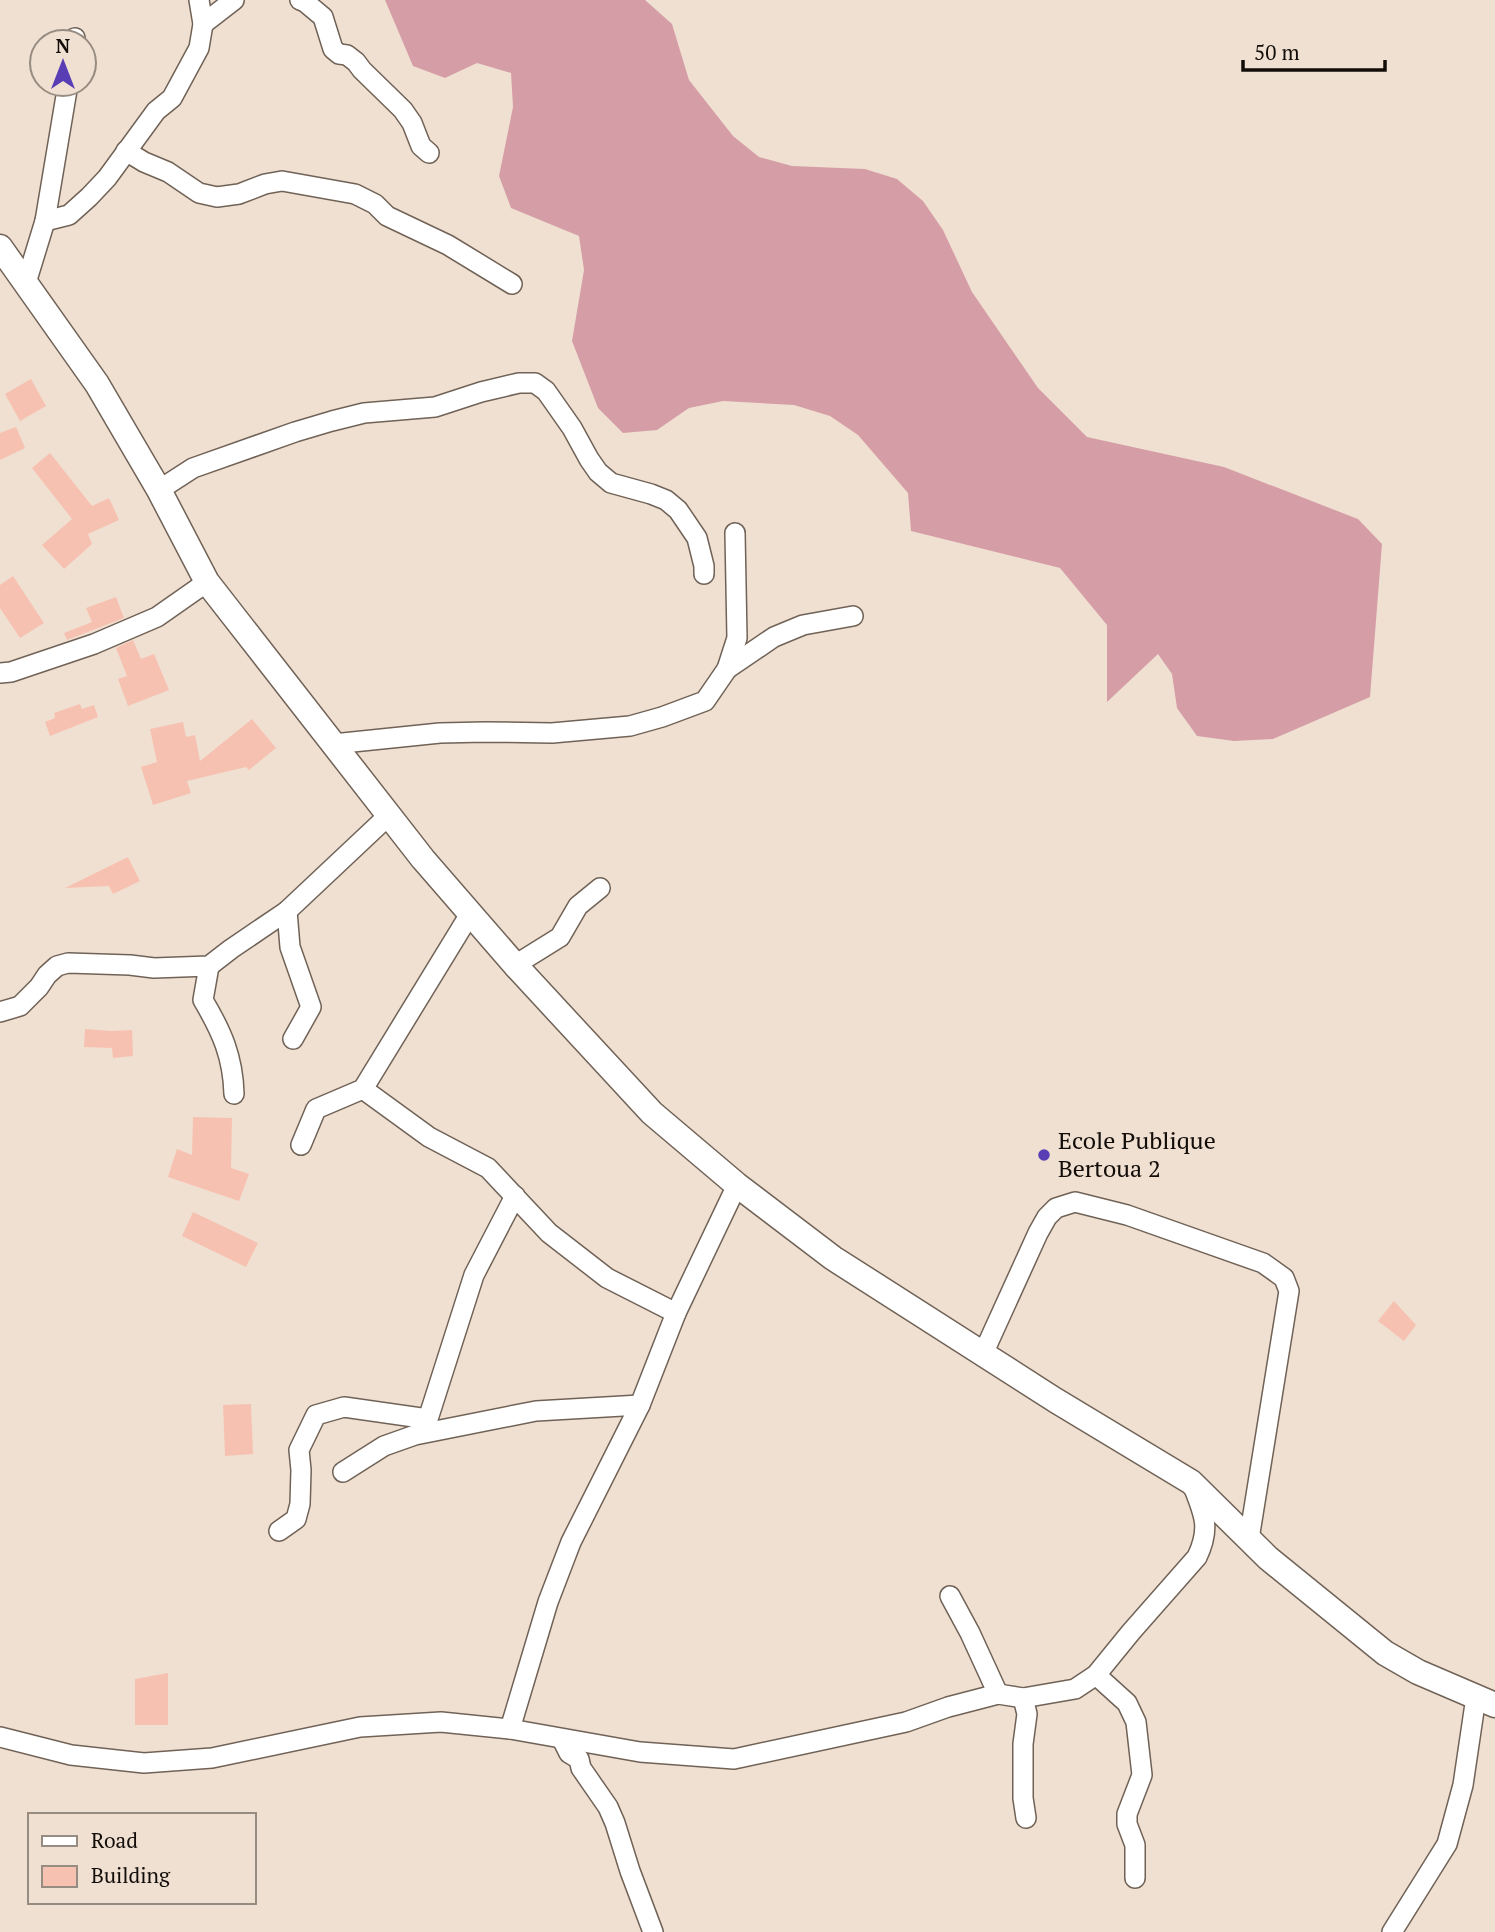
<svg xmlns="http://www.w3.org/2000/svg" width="1495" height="1932" font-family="'PT Serif',serif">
	<rect width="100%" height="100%" fill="#f0e0d2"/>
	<!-- forest -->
	<path fill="#d59ea6" d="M385,0H645L672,24L689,80L733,136L759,157L792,166L865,169L897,179L923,201L943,230L972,292L1038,388L1087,437L1224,467L1358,519L1382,544L1370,697L1273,739L1234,741L1197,736L1177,708L1172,674L1158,654L1107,702V625L1060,568L911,531L908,493L858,435L830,416L794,405L723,401L689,408L657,430L623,433L598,408L572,341L584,270L579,236L511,208L499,176L513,107L511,73L477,63L445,78L413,66Z"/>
	<!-- building -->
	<g fill="#f7c1b1">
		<path d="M31,379L46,406L20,421L5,394Z"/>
		<path d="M16,427L25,448L0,460V433Z"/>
		<path d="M50,453L92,506L109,498L119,520L88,534L92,544L64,569L42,545L72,519L32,468Z"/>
		<path d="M13,576L44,623L20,638L0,608V585Z"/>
		<path d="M116,597L124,618L67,640L64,633L92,622L86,608Z"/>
		<path d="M133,640L141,659L154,654L169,690L128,706L118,679L127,676L116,648Z"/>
		<path d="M80,704L82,709L94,705L98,717L50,736L45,722L55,718L54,713Z"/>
		<path d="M252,719L276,748L249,770L246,767L187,781L191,793L153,805L141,767L157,762L150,729L183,722L186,737L195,735L200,761Z"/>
		<path d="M128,857L140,881L113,894L109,886L65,888Z"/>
		<path d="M85,1029L111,1031L132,1030L133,1056L113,1058L112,1048L84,1047Z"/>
		<path d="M193,1117L232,1118L231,1168L249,1174L239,1201L168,1177L177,1149L192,1155Z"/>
		<path d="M193,1212L258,1243L246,1267L182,1236Z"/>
		<path d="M1394,1301L1416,1325L1404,1341L1378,1321Z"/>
		<path d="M251,1404L253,1454L225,1456L223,1405Z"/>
		<path d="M168,1673V1725H135V1679Z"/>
	</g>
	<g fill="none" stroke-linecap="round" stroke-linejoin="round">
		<!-- minor casing -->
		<g stroke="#706256" stroke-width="22">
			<g id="minor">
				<path d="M300,0L305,2L323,17L333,49L339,54L347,55L356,62L362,70L403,110L412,123L421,146L429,153"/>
				<path d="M203,24L234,0"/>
				<path d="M74,42L75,38"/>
				<path d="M126,151L144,162L168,172L199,193L217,197L239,194L265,184L282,181L355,194L375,204L387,216L448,245L512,284"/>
				<path d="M45,221L69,215L89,197L107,178L156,111L172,98L199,48L203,24L199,0"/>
				<path d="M26,283L45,221L68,84"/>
				<path d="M159,490L193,468L295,432L332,421L364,413L435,407L481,392L519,383H535L546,391L572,428L589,459L598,472L611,483L651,494L666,500L678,510L697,538L704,566V574"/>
				<path d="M727,669L737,638L735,533"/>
				<path d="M0,673L11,672L94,644L157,617L207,582"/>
				<path d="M333,744L440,733L485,732L552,733L630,726L662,717L705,701L727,669L774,637L803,625L853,616"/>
				<path d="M287,911L290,947L311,1007L293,1039"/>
				<path d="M515,965L560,937L578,906L600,888"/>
				<path d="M209,966L203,1000C222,1032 233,1057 234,1094"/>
				<path d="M0,1012L20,1006L39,987L47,975L57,966L68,963L130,965L154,968L209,966L231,949L287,911L388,816"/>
				<path d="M363,1089L429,1137L488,1168L549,1233L607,1278L676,1313"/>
				<path d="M301,1145L316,1109L363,1089L470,914"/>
				<path d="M983,1354L1038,1233L1047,1217L1056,1208L1075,1202L1127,1215L1263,1263L1284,1278L1289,1291L1249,1539"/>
				<path d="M343,1472L384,1446L415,1435L536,1411L640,1405"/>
				<path d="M279,1531L296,1519L300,1504L301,1470L299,1450L316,1415L344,1407L428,1419L474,1275L515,1196"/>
				<path d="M950,1596L970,1633L998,1694"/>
				<path d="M1096,1675L1127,1703L1136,1722L1142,1775L1127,1814V1824L1135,1845V1878"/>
				<path d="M1023,1698L1027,1714L1023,1744V1798L1026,1818"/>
				<path d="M510,1729L548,1602L571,1542L640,1405L676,1313L737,1185"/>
				<path d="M0,1737L71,1755L144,1763L212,1758L360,1727L441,1722L510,1729L640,1752L734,1759L906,1722L948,1707L998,1694L1023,1698L1075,1689L1096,1675L1131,1632L1197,1557C1211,1528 1204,1514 1193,1486"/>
				<path d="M562,1739L569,1753L579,1759L581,1768L608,1807L615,1823L630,1871L653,1932"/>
				<path d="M1392,1932L1447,1844L1463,1785L1476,1697"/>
			</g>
		</g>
		<!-- tertiary casing -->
		<g stroke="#706256" stroke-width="27">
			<path id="tertiary" d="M0,247L97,384L159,490L207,582L423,859L515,965L652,1113L737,1185L833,1258L1055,1400L1191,1482L1268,1558L1385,1653L1418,1672L1495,1705"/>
		</g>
		<!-- minor -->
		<use href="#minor" stroke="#fff" stroke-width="19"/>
		<!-- tertiary -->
		<use href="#tertiary" stroke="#fff" stroke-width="24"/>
	</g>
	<!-- markers -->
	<circle fill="#583db5" stroke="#f0e0d2" stroke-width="2.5" cx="1044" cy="1155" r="7"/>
	<g text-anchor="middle" stroke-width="5" stroke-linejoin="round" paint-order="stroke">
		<!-- poi labels -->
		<g font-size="24" fill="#120d09" stroke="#f0e0d2" text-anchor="start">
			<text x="1058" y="1149">Ecole Publique<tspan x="1058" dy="28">Bertoua 2</tspan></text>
		</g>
	</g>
	<!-- legend -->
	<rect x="28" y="1813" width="228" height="91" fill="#f0e0d2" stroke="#978c82" stroke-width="2"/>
	<rect x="42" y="1836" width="35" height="10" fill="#ffffff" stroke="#978c82" stroke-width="2"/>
	<text x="91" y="1848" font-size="21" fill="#120d09">Road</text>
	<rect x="42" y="1866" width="35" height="21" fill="#f7c1b1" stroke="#978c82" stroke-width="2"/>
	<text x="91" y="1883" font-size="21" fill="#120d09">Building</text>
	<!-- north arrow -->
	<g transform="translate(63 63)"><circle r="33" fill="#f0e0d2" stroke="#978c82" stroke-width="2"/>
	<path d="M0-5L12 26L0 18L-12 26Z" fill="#583db5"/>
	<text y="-10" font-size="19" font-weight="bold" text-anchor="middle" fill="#120d09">N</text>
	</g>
	<!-- scale -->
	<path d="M1243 60v10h142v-10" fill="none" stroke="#120d09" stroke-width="3.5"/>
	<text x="1254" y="60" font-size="21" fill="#120d09" stroke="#f0e0d2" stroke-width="5" paint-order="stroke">50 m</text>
</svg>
